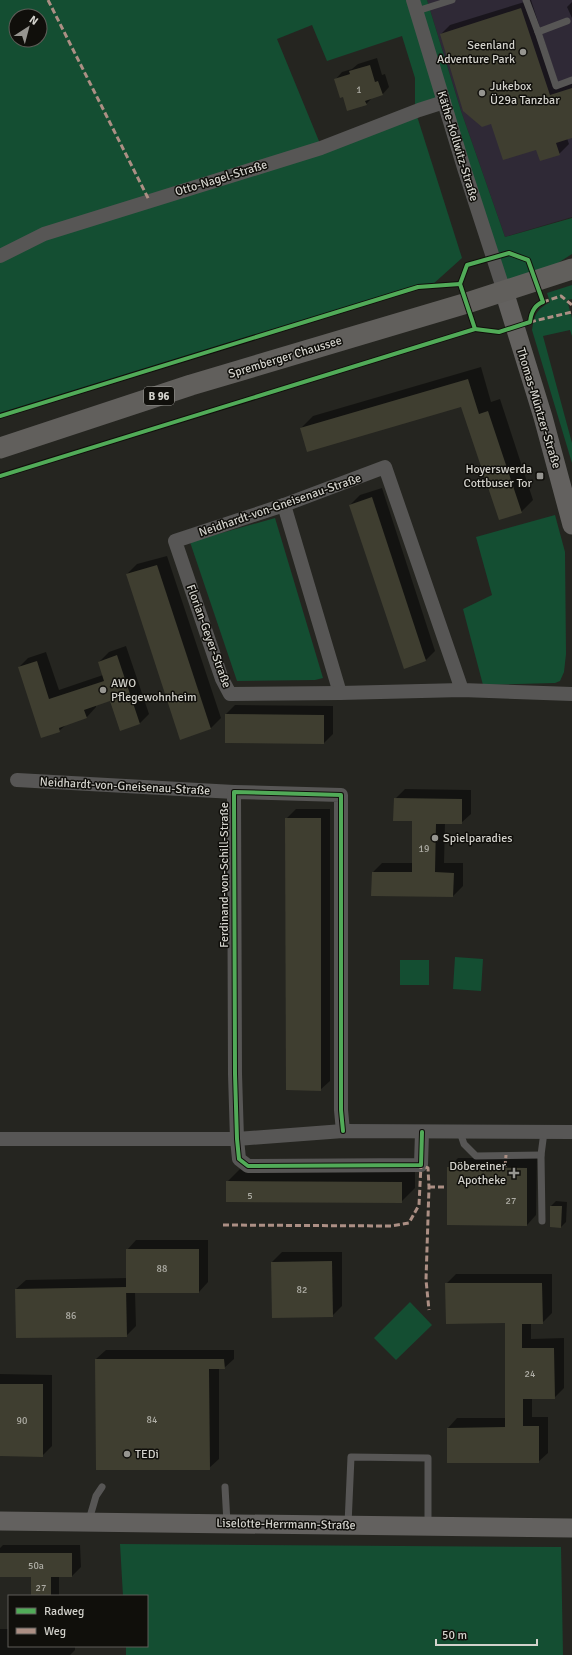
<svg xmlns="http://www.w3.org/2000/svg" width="572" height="1655" font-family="Signika,sans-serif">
	<rect width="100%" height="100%" fill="#252520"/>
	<!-- commercial -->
	<path fill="#2f2936" d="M427,0H572V217L505,237L461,111Z"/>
	<!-- green -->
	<g fill="#144e32" fill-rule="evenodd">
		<path d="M0,0H412L443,101L415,110V78L402,36L327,61L312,25L277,39L321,146L0,255ZM16,16H40V40H16Z"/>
		<path d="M414,0H427L461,111L505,237L572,218V254L531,280L505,288Z"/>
		<path d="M416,113L462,258L432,285L0,415V258L16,250Z"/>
		<path d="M572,285V299L567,300L572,318V336L570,330L543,336L572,443V463L532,330C535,314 536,310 550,302L547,293Z"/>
		<path d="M555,515L565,552L566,654L564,672L560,681L555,683L483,685L463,609L492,595L476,537Z"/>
		<path d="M275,518L323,678L315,680L237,681L190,542Z"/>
		<path d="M455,957L483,959L481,991L453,989Z"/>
		<rect x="400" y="960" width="29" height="25"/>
		<path d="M410,1302L432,1325L396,1360L374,1338Z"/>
		<path d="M120,1544L561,1547L563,1655H126V1646H147V1596H123Z"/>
	</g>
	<!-- shadow -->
	<g fill="#0007">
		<path d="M531,0L559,86L572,82V137L567,138L569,144L559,154L536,148L492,123L441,34L450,25Z"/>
		<path d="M572,2V18L567,7Z"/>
		<path d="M377,58L382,75L385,74L389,87L382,95L373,97L366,104L344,96L335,80L342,72L352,69L358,64Z"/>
		<path d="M481,367L491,402L500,399L533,500L521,512L462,406L301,428L313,416Z"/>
		<path d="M382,488L435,651L426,660L350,505L360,495Z"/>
		<path d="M167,556L221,718L211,728L181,738L127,574L137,564Z"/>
		<path d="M126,646L149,714L139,724L111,700L96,705V707L87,717L67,724L59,731L19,667L28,658L46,652L59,690L103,675L99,662L109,652Z"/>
		<path d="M235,705L333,706V734L324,743L226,714Z"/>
		<path d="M405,789L471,790V814L461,823H445L444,863H463V886L453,896L373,872L382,863H413V820L395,799Z"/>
		<path d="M296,809H330V1081L320,1090L286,819Z"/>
		<path d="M458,1158H537L536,1215L527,1225L448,1168Z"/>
		<path d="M241,1168H415V1188L401,1202L227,1182Z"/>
		<path d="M556,1201L567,1202L566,1222L561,1227L551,1206Z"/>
		<path d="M136,1240H208V1282L199,1292H135L136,1326L126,1336L16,1289L26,1280L127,1278V1250Z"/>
		<path d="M282,1252H342V1306L332,1316L273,1317L272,1262Z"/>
		<path d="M456,1274H552V1313L542,1323H531V1339L564,1338V1388L554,1398H532V1417H548V1453L538,1462L448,1428L457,1418H506V1322L446,1284Z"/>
		<path d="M106,1350H234V1359L224,1368H219V1459L209,1468L96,1359Z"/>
		<path d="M0,1374L52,1375V1446L42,1456H0Z"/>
		<path d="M3,1545H80L81,1567L72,1576H59V1596H32V1576H0V1548Z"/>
		<path d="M0,1629H9V1646H75V1650L70,1655H0Z"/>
	</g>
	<!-- building -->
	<g fill="#3f3e30">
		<path d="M521,8L550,95L572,88V138L556,143L560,155L540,161L536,150L503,160L491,124L482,127L463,111L440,34Z"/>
		<path d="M370,65L375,82L378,81L383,95L365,101L367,105L347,111L343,97L340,98L334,79L350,74L349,71Z"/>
		<path d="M468,379L479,414L488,411L522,513L499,520L461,407L307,452L300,428Z"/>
		<path d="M372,497L426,661L404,669L349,505Z"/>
		<path d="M157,565L211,729L180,740L126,574Z"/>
		<path d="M117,655L140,724L120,731L110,701L84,710L87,718L59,728L60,732L41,738L18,667L37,661L49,699L104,681L98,662Z"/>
		<path d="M225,714L324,715V744L225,743Z"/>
		<path d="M394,798L462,799V824H436L435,872L454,873L453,897L371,896L372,872H412V821H393Z"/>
		<path d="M285,818H321V1091L286,1090Z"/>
		<path d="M447,1167L527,1168V1226L447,1225Z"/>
		<path d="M226,1181L402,1182V1203L226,1202Z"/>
		<path d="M550,1206H562L561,1228L550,1227Z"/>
		<rect x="126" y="1249" width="73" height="44"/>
		<path d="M332,1261L333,1317L272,1318L271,1262Z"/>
		<path d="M445,1283H542L543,1324H522V1348H554L555,1399H523V1426H539V1463H447V1428L505,1427V1323L446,1324Z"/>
		<path d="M126,1287L127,1337L16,1338L15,1289Z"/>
		<path d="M95,1359H224L225,1369H209L210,1470H96Z"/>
		<path d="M0,1384H43V1457L0,1456Z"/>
		<path d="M0,1553H72V1577H51V1596H31V1577H0Z"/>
	</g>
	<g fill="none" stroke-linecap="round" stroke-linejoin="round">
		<!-- lane -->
		<g stroke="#575655" stroke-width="7">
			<path d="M526,0L538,32L567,21"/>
			<path d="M417,11L452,0"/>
			<path d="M538,32L556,86L572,80"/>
			<path d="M460,1132L464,1144L476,1156L541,1155"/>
			<path d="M542,1221L541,1155L544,1132"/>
			<path d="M225,1487L227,1523"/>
			<path d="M89,1520L96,1496L102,1487"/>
			<path d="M348,1524L351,1457L428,1458V1526"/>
		</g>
		<!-- street -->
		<g stroke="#575655" stroke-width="14">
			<path d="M413,0L464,168L504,291"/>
			<path d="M0,256L44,234L321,148L419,110L444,102"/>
			<path d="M284,505L340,693"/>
			<path d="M462,690L385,467L284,505L175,541L222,679L230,694L340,693L462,690L572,694"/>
			<path d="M17,780L234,792"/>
			<path d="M343,1131L341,1110V795L234,792L235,1074L237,1139L239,1159L248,1166L421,1165L422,1132"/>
			<path d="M0,1139H237L343,1131L572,1132"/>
		</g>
		<!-- secondary -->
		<g stroke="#63615f" stroke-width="19">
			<path d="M504,291L543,417L572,525"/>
			<path d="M0,1521L572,1528"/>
		</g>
		<!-- primary -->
		<path stroke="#615f5c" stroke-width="21" d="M0,448L191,385L467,303L572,269"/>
		<!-- quiet -->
		<g stroke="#ac8f84" stroke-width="3" stroke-dasharray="6 3" stroke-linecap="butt">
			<path d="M48,0L149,200"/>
			<path d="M543,302L561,296L572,305"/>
			<path d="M530,322L572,312"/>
			<path d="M505,1167L506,1155"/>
			<path d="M429,1187H447"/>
			<path d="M223,1225L391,1226L409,1223L419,1205L421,1165L428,1168L429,1187L426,1280L429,1310"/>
		</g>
		<!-- cycleway casing -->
		<g stroke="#100f0b" stroke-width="6">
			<g id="cycleway">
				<path d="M509,253L528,260L543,302C534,305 531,313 530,322L499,332L475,329L460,284L467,265Z"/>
				<path d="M0,416L418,287L460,284"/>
				<path d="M0,476L475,329"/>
				<path d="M343,1131L341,1110V795L234,792L235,1074L237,1139L239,1159L248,1166L421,1165L422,1132"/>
			</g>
		</g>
		<!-- cycleway -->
		<use href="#cycleway" stroke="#51ab58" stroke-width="4"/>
	</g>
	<!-- markers -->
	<g fill="#969590" stroke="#100f0b" stroke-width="1.5">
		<circle cx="523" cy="52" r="4"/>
		<circle cx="482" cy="93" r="4"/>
		<rect x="536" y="472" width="8" height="8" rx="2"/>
		<circle cx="103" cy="690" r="4"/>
		<circle cx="435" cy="838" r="4"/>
		<path d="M512 1167h4v4h4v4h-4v4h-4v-4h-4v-4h4z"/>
		<circle cx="127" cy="1454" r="4"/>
	</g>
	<g text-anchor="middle" stroke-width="3" stroke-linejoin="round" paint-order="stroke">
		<!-- number labels -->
		<g font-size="10" fill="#aeada5">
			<text x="359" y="93">1</text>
			<text x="424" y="852">19</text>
			<text x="250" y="1199">5</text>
			<text x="511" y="1204">27</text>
			<text x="162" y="1272">88</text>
			<text x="302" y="1293">82</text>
			<text x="71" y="1319">86</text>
			<text x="530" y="1377">24</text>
			<text x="152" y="1423">84</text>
			<text x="22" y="1424">90</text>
			<text x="36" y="1569">50a</text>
			<text x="41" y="1591">27</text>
		</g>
		<!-- shield labels -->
		<rect fill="#100f0b" stroke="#989892" stroke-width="1" x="144" y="387" width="30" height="18" rx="3"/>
		<g font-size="11" font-weight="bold" fill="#d3d2cc">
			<text x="159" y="400">B 96</text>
		</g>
		<!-- poi labels -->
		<g font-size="12" fill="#d3d2cc" stroke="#100f0b" text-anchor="start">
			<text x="515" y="49" text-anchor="end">Seenland<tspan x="515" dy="14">Adventure Park</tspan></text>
			<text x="490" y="90">Jukebox<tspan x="490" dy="14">Ü29a Tanzbar</tspan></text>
			<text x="532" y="473" text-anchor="end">Hoyerswerda<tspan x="532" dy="14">Cottbuser Tor</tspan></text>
			<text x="111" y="687">AWO<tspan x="111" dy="14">Pflegewohnheim</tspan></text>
			<text x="443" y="842">Spielparadies</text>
			<text x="506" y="1170" text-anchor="end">Döbereiner<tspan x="506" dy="14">Apotheke</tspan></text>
			<text x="135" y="1458">TEDi</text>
		</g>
		<!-- street labels -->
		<g font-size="12" fill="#d3d2cc" stroke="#100f0b">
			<text transform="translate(458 146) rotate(73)" y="4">Käthe-Kollwitz-Straße</text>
			<text transform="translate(221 178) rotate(-17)" y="4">Otto-Nagel-Straße</text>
			<text transform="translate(285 357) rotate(-17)" y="4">Spremberger Chaussee</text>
			<text transform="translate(539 408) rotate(73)" y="4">Thomas-Müntzer-Straße</text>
			<text transform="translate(280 505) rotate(-19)" y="4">Neidhardt-von-Gneisenau-Straße</text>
			<text transform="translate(209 636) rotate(70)" y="4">Florian-Geyer-Straße</text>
			<text transform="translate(125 786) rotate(3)" y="4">Neidhardt-von-Gneisenau-Straße</text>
			<text transform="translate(224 875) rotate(-90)" y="4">Ferdinand-von-Schill-Straße</text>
			<text transform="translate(286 1524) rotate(1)" y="4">Liselotte-Herrmann-Straße</text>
		</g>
	</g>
	<!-- legend -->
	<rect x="8" y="1595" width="140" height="52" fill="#100f0b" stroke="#5e5d58"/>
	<rect x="16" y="1608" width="20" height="6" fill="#51ab58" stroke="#5e5d58"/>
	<text x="44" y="1615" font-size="12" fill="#d3d2cc">Radweg</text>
	<rect x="16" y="1628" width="20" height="6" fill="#ac8f84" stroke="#5e5d58"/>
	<text x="44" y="1635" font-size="12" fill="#d3d2cc">Weg</text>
	<!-- north arrow -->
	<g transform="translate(28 28) rotate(36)"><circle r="19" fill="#100f0b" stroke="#5e5d58"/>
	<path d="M0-3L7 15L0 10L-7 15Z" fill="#969590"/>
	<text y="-6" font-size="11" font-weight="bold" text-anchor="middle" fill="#d3d2cc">N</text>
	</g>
	<!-- scale -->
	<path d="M436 1639v6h101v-6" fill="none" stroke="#d3d2cc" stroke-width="2"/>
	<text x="442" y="1639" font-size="12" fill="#d3d2cc" stroke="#100f0b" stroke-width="3" paint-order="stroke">50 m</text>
</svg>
